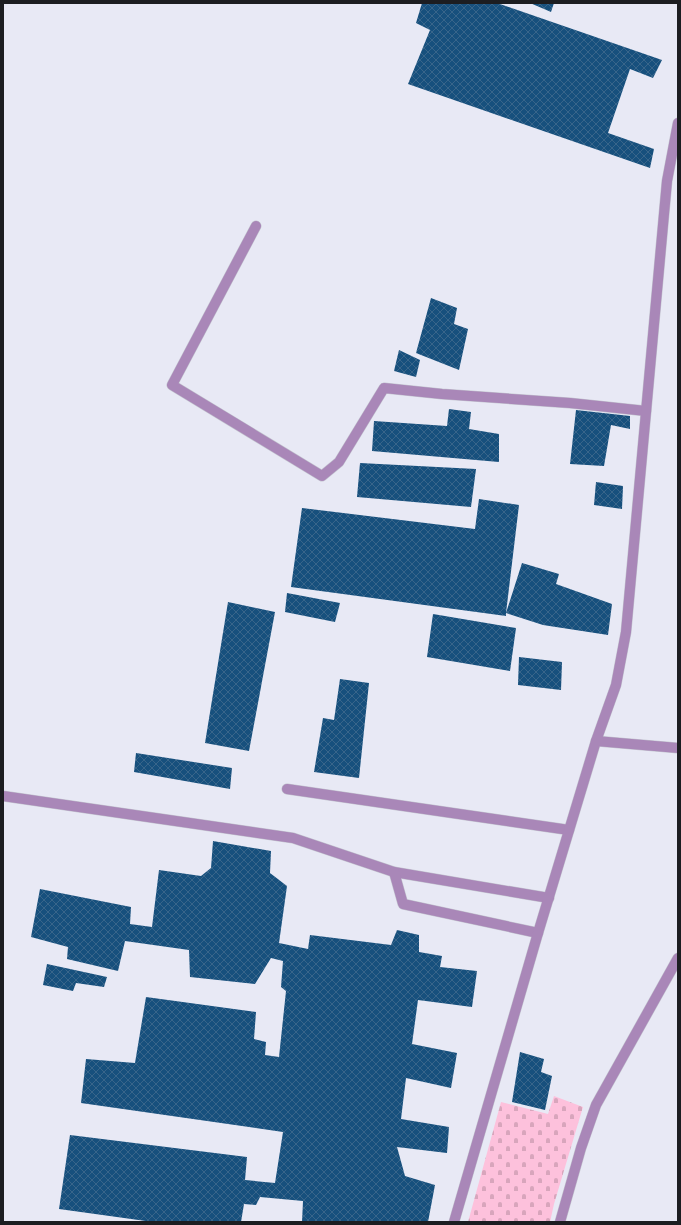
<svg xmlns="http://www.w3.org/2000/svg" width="681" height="1225" font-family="'Roboto Serif',serif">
	<defs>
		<pattern id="cemetery-stones" width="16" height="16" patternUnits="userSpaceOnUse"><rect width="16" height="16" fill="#fdc1dc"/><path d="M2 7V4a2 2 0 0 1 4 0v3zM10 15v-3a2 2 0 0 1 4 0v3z" fill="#d8a5bc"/></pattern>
		<pattern id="building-cross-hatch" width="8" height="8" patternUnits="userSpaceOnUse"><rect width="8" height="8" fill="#17507d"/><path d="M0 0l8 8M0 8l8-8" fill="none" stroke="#38658a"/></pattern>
	</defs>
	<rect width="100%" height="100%" fill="#e8e9f5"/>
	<!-- cemetery -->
	<path fill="url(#cemetery-stones)" d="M554,1096L583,1107L554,1204L550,1222H468L501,1102L548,1114Z"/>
	<!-- building -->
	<g fill="url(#building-cross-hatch)">
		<path d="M422,3H497L662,60L653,78L630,69L608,133L654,149L650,168L408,84L430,30L416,23Z"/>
		<path d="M530,3H554L551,12Z"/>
		<path d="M431,298L457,308L454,324L468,329L459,370L416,353Z"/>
		<path d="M399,350L420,360L416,377L394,371Z"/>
		<path d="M449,409L471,412L469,429L499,434V462L372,451L374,421L447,426Z"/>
		<path d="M576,410L630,416V429L611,425L604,466L570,464Z"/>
		<path d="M360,463L476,469L471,507L357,497Z"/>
		<path d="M596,482L623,486L622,509L594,505Z"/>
		<path d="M479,499L519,505L506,613L522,563L559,574L556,584L612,604L608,635L543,625L506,613V616L291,587L302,508L475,529Z"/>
		<path d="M287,593L340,603L335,622L285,612Z"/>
		<path d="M228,602L275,612L249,751L205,743Z"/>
		<path d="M433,614L516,628L510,671L427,657Z"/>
		<path d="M519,657L562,662L561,690L518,685Z"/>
		<path d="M340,679L369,683L359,778L314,772L323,718L334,720Z"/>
		<path d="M136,753L232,768L230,789L134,772Z"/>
		<path d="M213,841L271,851L270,873L287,886L279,943L308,949L310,935L391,945L397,930L419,935V952L442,956L440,967L477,971L472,1007L418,1000L412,1044L457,1053L451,1088L406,1078L401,1119L449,1127L447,1153L397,1147L405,1176L435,1185L428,1222H302L303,1201L260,1197L256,1205L244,1204L241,1222H153L59,1209L70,1135L247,1157L245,1180L275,1183L283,1132L81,1103L86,1059L135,1063L146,997L256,1012L254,1039L266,1042L265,1055L279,1057L286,991L281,987L283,961L271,958L255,984L190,977L189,950L125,941L118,971L67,959L68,947L31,937L40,889L131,907L130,924L152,927L159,870L201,876L211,868Z"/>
		<path d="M47,964L107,977L104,987L76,983L73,991L43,985Z"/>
		<path d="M520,1052L544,1059L541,1072L552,1076L545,1110L512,1102Z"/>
	</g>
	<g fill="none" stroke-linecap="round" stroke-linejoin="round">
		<!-- minor casing -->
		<g stroke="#c3c4cf" stroke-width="11">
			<g id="minor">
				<path d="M256,226L172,385L322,476L339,462L384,388L442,394L570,403L646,411"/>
				<path d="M596,741L678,748"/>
				<path d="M287,789L569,830"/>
				<path d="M3,796L293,838L394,872L549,898"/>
				<path d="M394,872L403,904L538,933"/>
				<path d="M560,1222L581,1148L596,1105L678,958"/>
			</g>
		</g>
		<!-- tertiary casing -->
		<g stroke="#c3c4cf" stroke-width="11">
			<path id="tertiary" d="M454,1222L538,933L596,741L616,685L626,632L667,181L678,123"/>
		</g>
		<!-- minor -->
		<use href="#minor" stroke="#a987b8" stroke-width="10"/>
		<!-- tertiary -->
		<use href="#tertiary" stroke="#a987b8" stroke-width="10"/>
	</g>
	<!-- border -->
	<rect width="681" height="1225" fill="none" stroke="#1c1d21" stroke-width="8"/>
</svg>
